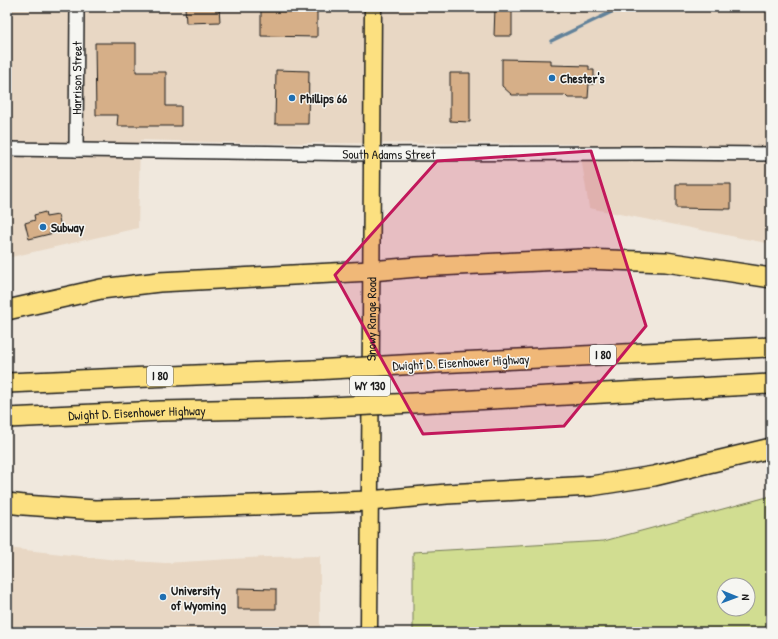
<svg xmlns="http://www.w3.org/2000/svg" width="778" height="639" font-family="'Patrick Hand',sans-serif">
	<rect width="100%" height="100%" fill="#f0e8dd"/>
	<filter id="ink" filterUnits="userSpaceOnUse"><feTurbulence type="fractalNoise" baseFrequency=".025" numOctaves="2"/><feDisplacementMap in="SourceGraphic" scale="8" xChannelSelector="R" yChannelSelector="G"/><feConvolveMatrix kernelMatrix="1 2 1 2 8 2 1 2 1" color-interpolation-filters="sRGB"/></filter>
	<g filter="url(#ink)">
		<!-- built -->
		<g fill="#e8d7c4">
			<path d="M7,7H771V244L589,208L579,144L243,143L140,140L138,228L7,258Z"/>
			<path d="M7,548L117,560L165,563L267,557L320,556V632H7Z"/>
		</g>
		<!-- green -->
		<path fill="#d1dd91" stroke="#767c56" fill-rule="evenodd" d="M771,496V632H413V552L604,541ZM724,585H748V609H724Z"/>
		<g fill="none" stroke-linecap="round" stroke-linejoin="round">
			<!-- stream -->
			<path stroke="#62829a" stroke-width="3.5" d="M551,41L622,7"/>
		</g>
		<!-- building -->
		<g fill="#d6af88" stroke="#1c1c1c">
			<path d="M185,7H219L220,22L186,23Z"/>
			<path d="M495,7H512V36H494Z"/>
			<path d="M261,11H317V37L261,36Z"/>
			<path d="M95,43H136V72H166V106H181V126H117L118,115H96Z"/>
			<path d="M502,59L551,60V65L589,66V70H594V84H589L588,98H568L565,95H512L502,86Z"/>
			<path d="M276,70L309,71L308,124H275Z"/>
			<path d="M450,73H470V122L450,121Z"/>
			<path d="M676,184H731V209L676,208Z"/>
			<path d="M45,212L46,217L58,215L62,231L29,239L25,223L35,220L34,215Z"/>
			<path d="M238,588L276,589V609H238Z"/>
		</g>
		<g fill="none" stroke-linecap="round" stroke-linejoin="round">
			<!-- minor casing -->
			<g stroke="#1c1c1c" stroke-width="16">
				<g id="minor">
					<path id="s1" d="M7,149L372,154L663,153L771,154"/>
					<path id="s2" d="M76,150L77,7"/>
				</g>
			</g>
			<!-- major casing -->
			<g stroke="#1c1c1c" stroke-width="19">
				<g id="major">
					<path id="s3" d="M369,632L373,7"/>
				</g>
			</g>
			<!-- highway casing -->
			<g stroke="#1c1c1c" stroke-width="22">
				<g id="highway">
					<path d="M7,310L101,289L159,282L371,271L417,267L583,259L666,262L771,278"/>
					<path d="M436,363L771,347"/>
					<path d="M7,383L314,370"/>
					<path d="M436,402L771,384"/>
					<path id="s4" d="M7,418L161,411L308,408"/>
					<path d="M7,503L24,505L95,510L137,509L369,501L447,494L591,486L654,476L771,448"/>
				</g>
			</g>
			<!-- minor -->
			<use href="#minor" stroke="#f6f6f2" stroke-width="13"/>
			<!-- major -->
			<use href="#major" stroke="#fce080" stroke-width="16"/>
			<!-- highway -->
			<use href="#highway" stroke="#fce080" stroke-width="19"/>
			<!-- highway-bridge casing -->
			<g stroke="#1c1c1c" stroke-width="22" stroke-linecap="butt">
				<g id="highway-bridge">
					<path d="M314,370L436,363"/>
					<path d="M308,408L436,402"/>
				</g>
			</g>
			<!-- highway-bridge -->
			<use href="#highway-bridge" stroke="#fce080" stroke-width="19"/>
		</g>
	</g>
	<!-- marked area -->
	<path fill="#c2185b" fill-opacity="0.2" stroke="#c2185b" stroke-width="3" stroke-linejoin="round" d="M591,151L646,326L564,426L423,434L335,275L437,161Z"/>
	<!-- markers -->
	<g fill="#1f6fb2" stroke="#f6f6f2" stroke-width="1.5">
		<circle cx="552" cy="78" r="4"/>
		<circle cx="292" cy="98" r="4"/>
		<circle cx="43" cy="227" r="4"/>
		<circle cx="163" cy="597" r="4"/>
	</g>
	<g text-anchor="middle" stroke-width="3" stroke-linejoin="round" paint-order="stroke">
		<!-- shield labels -->
		<g fill="#f6f6f2" stroke="#5d5d5c" stroke-width="1">
			<rect x="590" y="345" width="26" height="20" rx="3"/>
			<rect x="147" y="366" width="26" height="20" rx="3"/>
			<rect x="350" y="376" width="40" height="20" rx="3"/>
		</g>
		<g font-size="12" font-weight="bold" fill="#1c1c1c">
			<text x="603" y="359">I 80</text>
			<text x="160" y="380">I 80</text>
			<text x="370" y="390">WY 130</text>
		</g>
		<!-- street labels -->
		<g font-size="13" fill="#1c1c1c" stroke="#f6f6f2">
			<text dy="5" stroke="none"><textPath href="#s2" startOffset="72">Harrison Street</textPath></text>
			<text dy="5" stroke="none"><textPath href="#s1" startOffset="382">South Adams Street</textPath></text>
			<text dy="5" stroke="none"><textPath href="#s3" startOffset="313">Snowy Range Road</textPath></text>
			<text transform="translate(461 362) rotate(-3)" y="5">Dwight D. Eisenhower Highway</text>
			<text dy="5" stroke="none"><textPath href="#s4" startOffset="130">Dwight D. Eisenhower Highway</textPath></text>
		</g>
		<!-- poi labels -->
		<g font-size="13" font-weight="bold" fill="#1c1c1c" stroke="#f6f6f2" text-anchor="start">
			<text x="560" y="83">Chester's</text>
			<text x="300" y="103">Phillips 66</text>
			<text x="51" y="232">Subway</text>
			<text x="171" y="595">University<tspan x="171" dy="15">of Wyoming</tspan></text>
		</g>
	</g>
	<!-- margin -->
	<rect width="778" height="639" fill="none" stroke="#f6f6f2" stroke-width="24"/>
	<rect x="12" y="12" width="754" height="615" fill="none" stroke="#1c1c1c" stroke-width="1.5" filter="url(#ink)"/>
	<!-- north arrow -->
	<g transform="translate(736 597) rotate(91)"><circle r="19" fill="#f6f6f2" stroke="#9f9f9c"/>
	<path d="M0-3L7 15L0 10L-7 15Z" fill="#1f6fb2"/>
	<text y="-6" font-size="11" font-weight="bold" text-anchor="middle" fill="#1c1c1c">N</text>
	</g>
</svg>
